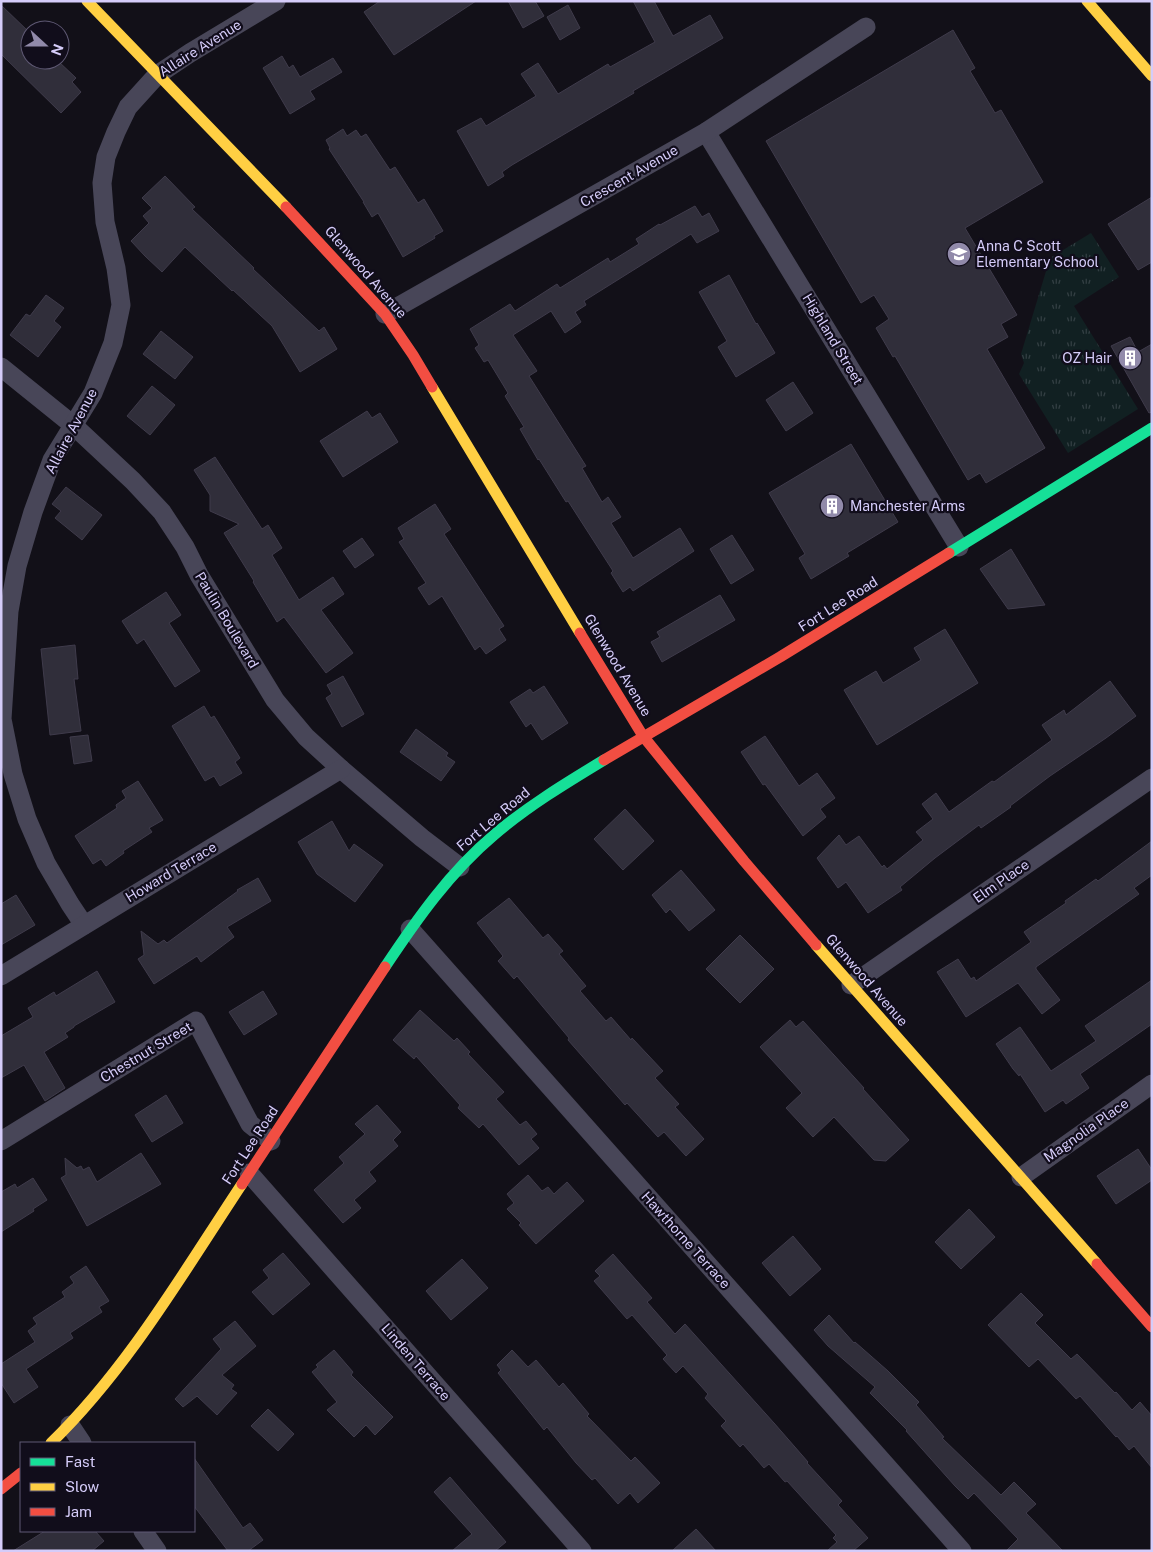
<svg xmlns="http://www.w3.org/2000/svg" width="1153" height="1552" font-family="'Public Sans',sans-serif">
	<defs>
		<pattern id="park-tufts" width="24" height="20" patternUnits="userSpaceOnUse" patternTransform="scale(1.25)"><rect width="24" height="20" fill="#112022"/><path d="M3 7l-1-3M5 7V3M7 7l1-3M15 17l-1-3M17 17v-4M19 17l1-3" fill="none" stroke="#333f43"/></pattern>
	</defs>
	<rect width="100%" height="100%" fill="#121018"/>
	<!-- park -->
	<path fill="url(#park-tufts)" d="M1091,233L1119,277L1074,306L1138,409L1068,453L1019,374L1024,363L1021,354L1050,258Z"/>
	<!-- building -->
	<g fill="#302e3a" stroke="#3f3b4b">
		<path d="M380,1H476L394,55L364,12Z"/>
		<path d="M508,1H535L544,16L523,28Z"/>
		<path d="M633,1H654L673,36L710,15L723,38L633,91L634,93L512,165L502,172L504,176L488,186L457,131L481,118L486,126L536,96L521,74L538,63L558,94L608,64L610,67L655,42Z"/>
		<path d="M1,5L30,33V60H57L76,78L72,82L81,92L61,113L1,54Z"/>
		<path d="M568,5L580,28L560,40L547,17Z"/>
		<path d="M953,30L975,68L970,71L995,113L1001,110L1043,182L965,228L1017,315L1001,324L1008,337L987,349L1045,448L986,483L980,473L968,480L895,356L893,357L876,328L889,319L874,295L861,303L766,141Z"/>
		<path d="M282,56L289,68L293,65L300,77L333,58L342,72L310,91L315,99L290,114L263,68Z"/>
		<path d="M343,129L347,136L356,130L361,137L366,134L390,170L395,167L418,203L424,199L443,231L434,236L435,238L403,257L378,213L372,217L363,202H364L329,149L330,148L326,140Z"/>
		<path d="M165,176L195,207L192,209L254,268L253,269L319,331L324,327L337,349L300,372L272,326L233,290L232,291L185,247L162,272L145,256L131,241L149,223L143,216L152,208L142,198Z"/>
		<path d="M1152,197V262L1138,270L1108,224Z"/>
		<path d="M695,206L702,217L709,213L719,231L697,243L691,234L584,301L586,305L575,312L581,322L565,333L551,311L513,335L537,371L529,376L586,466L582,468L602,502L608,497L621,517L611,523L633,558L680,528L694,551L633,591L630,587L623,592L611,573L613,571L568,501L566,502L539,459L538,460L520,429L524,427L505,396L508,393L488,360L484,362L475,348L479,345L470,329L510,304L515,311L557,284L560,288L608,258L610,262L639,244L636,239L659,224L660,225Z"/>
		<path d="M729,275L756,324L757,323L775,353L736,377L718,347L727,341L699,292Z"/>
		<path d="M46,295L64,308L54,321L61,327L38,357L10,335L26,314L30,316Z"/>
		<path d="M161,331L193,357L175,379L143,354Z"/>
		<path d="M1130,337L1138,352L1152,344V412L1149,413L1111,346Z"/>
		<path d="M793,382L813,413L786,431L766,400Z"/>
		<path d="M152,386L175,405L150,435L127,416Z"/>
		<path d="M367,411L372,418L380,413L398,442L343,477L320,441Z"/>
		<path d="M851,444L898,522L847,553L849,556L811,579L799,558L805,554L769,493Z"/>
		<path d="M215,457L262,529L268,525L282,548L272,555L299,600L333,577L344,594L321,610L353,653L326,673L284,617L277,622L253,582L254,581L224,533L239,524L210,511V495L194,470Z"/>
		<path d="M66,487L102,515L82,540L55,518L61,511L52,504Z"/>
		<path d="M435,504L451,529L444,534L504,626L499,629L506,640L486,654L480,646L475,650L442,596L429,605L418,588L426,583L399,542L404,539L398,528Z"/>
		<path d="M732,535L754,570L731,584L710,549Z"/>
		<path d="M362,538L374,555L355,568L343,551Z"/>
		<path d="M1011,549L1045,605L1008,609L980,569Z"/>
		<path d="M166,592L181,615L169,623L200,671L175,687L144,639L137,644L122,621Z"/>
		<path d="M720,595L735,620L662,662L651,642L660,637L657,632Z"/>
		<path d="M945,629L978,683L877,745L844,690L876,671L883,683L921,660L914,648Z"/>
		<path d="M75,645L78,679H74L81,731L50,735L41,649Z"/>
		<path d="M343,676L364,714L342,727L326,698L332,694L327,685Z"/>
		<path d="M1110,681L1136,716L1106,738L1050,776L1010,806L1011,807L981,828L979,825L935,858L900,887L902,890L868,913L846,882L838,888L817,858L839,835L846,845L859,836L882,867L884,865L887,869L923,840L916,832L933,819L922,804L936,793L949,812L992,781L994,782L1052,740L1042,725L1064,710L1066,715Z"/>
		<path d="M544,686L568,723L542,740L531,723L526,727L510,702L530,689L533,693Z"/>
		<path d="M204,706L211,718L214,716L240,758L235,762L242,773L220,786L214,776L205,781L172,726Z"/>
		<path d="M416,729L448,753L446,756L455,762L441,781L400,752Z"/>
		<path d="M88,735L92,761L74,764L70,737Z"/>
		<path d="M765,736L799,786L817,773L835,798L820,809L826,817L803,836L765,784L763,785L741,752Z"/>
		<path d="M138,781L163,820L149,828L152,832L123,851L124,853L106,866L101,859L93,864L75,836L117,808L116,805L126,798L122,791Z"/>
		<path d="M625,809L654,841L623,870L594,839Z"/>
		<path d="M332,821L349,851L354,844L383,865L355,902L317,874L298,842Z"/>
		<path d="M1152,841V875L1134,888L1139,894L1036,967V969L1060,1000L1042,1014L1018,983L966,1017L937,972L958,959L971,979L974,977L976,981L1031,942L1024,932L1066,903L1065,901L1096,879L1098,881Z"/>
		<path d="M681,870L715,910L689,931L670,909L666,913L652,895Z"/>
		<path d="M258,878L271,901L227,927L234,937L201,962L197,956L154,984L138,959L144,955L141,931L158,944L164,940L167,943L238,891L237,890Z"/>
		<path d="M16,895L35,925L1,945V904Z"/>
		<path d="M509,898L543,938L548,934L563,951L559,954L586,986L580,991L606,1021L611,1017L631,1040L632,1038L663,1071L655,1078L679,1104L675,1107L704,1139L686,1156L664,1132L658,1137L627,1103L625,1105L568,1040L569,1038L517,976L514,979L498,961L503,956L477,923Z"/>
		<path d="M740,935L774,969L740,1003L706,969Z"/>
		<path d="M97,971L115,1002L74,1026V1027L65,1033L68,1037L44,1052L65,1088L45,1101L24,1065L1,1078V1036L33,1017L28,1008L54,992L56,996Z"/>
		<path d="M1152,980V1024L1080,1074L1089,1088L1066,1104L1063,1100L1045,1112L1020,1074L1019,1076L1013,1069L996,1044L1020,1027L1051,1071L1096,1041L1085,1026Z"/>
		<path d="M263,991L277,1014L244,1035L229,1012Z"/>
		<path d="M420,1010L454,1041L457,1038L470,1052L468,1054L504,1092L496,1099L520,1125L526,1121L537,1134L531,1139L539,1148L519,1165L483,1124L479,1128L458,1108L460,1105L416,1056L414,1059L393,1040Z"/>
		<path d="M790,1020L796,1027L803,1021L864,1088L863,1089L909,1140L886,1161L874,1160L834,1117L813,1137L786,1108L802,1093L760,1047Z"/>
		<path d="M166,1095L183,1123L152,1142L135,1115Z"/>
		<path d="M377,1105L401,1132L393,1140L398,1146L369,1172L376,1181L354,1200L361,1208L343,1223L314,1190L344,1163L339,1157L365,1134L355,1124Z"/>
		<path d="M1138,1149L1152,1170V1180L1116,1204L1097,1176Z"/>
		<path d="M141,1153L161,1184L87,1226L61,1178L66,1175L65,1158L77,1168L81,1166L83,1170L89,1167L97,1182Z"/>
		<path d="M528,1175L542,1191L548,1187L554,1194L567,1182L584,1201L536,1244L519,1225L521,1223L507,1209L514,1203L507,1194Z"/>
		<path d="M33,1178L47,1200L33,1209L34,1211L1,1232V1192L15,1184L17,1188Z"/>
		<path d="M969,1209L995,1237L961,1269L935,1242Z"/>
		<path d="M793,1236L821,1269L790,1296L762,1263Z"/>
		<path d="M283,1253L310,1284L273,1315L252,1292L269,1278L263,1270Z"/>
		<path d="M613,1254L652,1298L647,1302L675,1334L685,1324L774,1423L808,1462L807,1463L842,1501L838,1505L868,1538L853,1551H827L837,1542L833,1538L836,1535L787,1481L785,1482L769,1464L764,1468L743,1444L740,1447L721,1426L726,1421L705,1398L708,1394L683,1366L676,1373L663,1359L667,1355L632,1315L627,1319L594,1281L600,1276L595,1271Z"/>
		<path d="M462,1259L488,1288L451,1320L426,1291Z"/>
		<path d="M86,1266L109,1301L99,1307L102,1312L70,1333L73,1338L26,1369L38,1387L14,1403L1,1383V1364L35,1342L28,1331L37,1324L33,1318L65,1297L62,1292L74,1283L70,1277Z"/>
		<path d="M1021,1293L1043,1315L1035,1323L1071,1359L1077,1354L1115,1393L1116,1392L1132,1410L1140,1402L1152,1416V1468L1134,1446L1129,1450L1117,1436L1116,1437L1080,1396L1076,1399L1038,1359L1029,1367L988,1325Z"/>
		<path d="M829,1315L854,1343L855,1342L888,1371L919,1402L916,1405L944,1437L942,1438L1001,1495L1014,1482L1036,1504L1026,1513L1063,1551H1006L1018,1539L974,1493L968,1499L955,1486L906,1431L907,1430L870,1393L875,1387L828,1346L814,1330Z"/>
		<path d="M235,1321L256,1346L222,1375L234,1385L231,1389L237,1393L217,1415L197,1396L183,1407L175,1399L221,1349L213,1339Z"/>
		<path d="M334,1350L353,1372L351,1375L393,1417L375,1435L366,1425L354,1437L327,1410L337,1402L312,1372L318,1367L316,1365Z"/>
		<path d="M512,1350L528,1367L536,1360L559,1387L563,1383L589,1414L587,1416L631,1461L635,1457L660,1483L638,1503L630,1493L618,1504L595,1478L592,1480L576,1463L547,1427L544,1430L498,1373L501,1370L497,1365Z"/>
		<path d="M268,1409L294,1434L278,1451L251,1426Z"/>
		<path d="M194,1458L243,1528L250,1523L263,1540L248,1551H228L194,1506Z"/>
		<path d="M450,1477L506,1542L495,1551H452L472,1534L434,1492Z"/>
		<path d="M696,1529L716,1551H672Z"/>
		<path d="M45,1531H95L104,1541L92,1551H13Z"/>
	</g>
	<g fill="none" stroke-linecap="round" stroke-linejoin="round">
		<!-- street -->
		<g stroke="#484658" stroke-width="19">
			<path d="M706,132L959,547"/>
			<path d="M385,314L706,132L866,27"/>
			<path d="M1,367L73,425L133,481L162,512L185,547L199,575L275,700L306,737L341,769L422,838L460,867"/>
			<path d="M84,925L70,904L46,863L27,819L13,774L2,719L9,611L17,566L33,512L52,460L93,393L113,343L121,305L116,268L105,222L102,183L106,157L116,132L128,107L157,75L190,53L276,1"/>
			<path d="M410,929L962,1551"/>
			<path d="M1,976L341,769"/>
			<path d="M851,985L1152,778"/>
			<path d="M1,1141L196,1021L250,1124L271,1141"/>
			<path d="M249,1173L582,1551"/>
			<path d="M1021,1177L1152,1084"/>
			<path d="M70,1425L82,1443"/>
			<path d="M143,1531L157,1551"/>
		</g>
		<!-- fast -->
		<g stroke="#16e098" stroke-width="11">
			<path d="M949,553L1152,428"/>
			<path d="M385,967C417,919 450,872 494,835C528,806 566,783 604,760"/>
		</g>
		<!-- slow -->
		<g stroke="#ffcf43" stroke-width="11">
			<path d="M87,1L286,207"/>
			<path d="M1087,1L1152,76"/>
			<path d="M432,387L580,633"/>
			<path d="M816,945L1097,1264"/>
			<path d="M51,1443C128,1368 183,1273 242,1184"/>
		</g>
		<!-- jam -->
		<g stroke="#f24e42" stroke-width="11">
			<path d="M286,207L385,314L413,355L432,387"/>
			<path d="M580,633L643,736L744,861L816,945"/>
			<path d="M604,760L780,657L949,553"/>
			<path d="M242,1184L385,967"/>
			<path d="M1097,1264L1152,1327"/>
			<path d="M1,1489L21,1473"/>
		</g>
	</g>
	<!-- icons -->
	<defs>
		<g id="school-disc" transform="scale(1.25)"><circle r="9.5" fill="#918aaa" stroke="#110d1b"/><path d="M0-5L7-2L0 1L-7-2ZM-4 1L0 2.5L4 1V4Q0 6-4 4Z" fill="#fff"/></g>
		<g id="building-disc" transform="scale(1.25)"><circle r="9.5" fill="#918aaa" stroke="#110d1b"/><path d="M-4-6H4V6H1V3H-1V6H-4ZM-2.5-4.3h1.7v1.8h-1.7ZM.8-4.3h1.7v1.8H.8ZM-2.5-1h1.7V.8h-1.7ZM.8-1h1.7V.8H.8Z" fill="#fff"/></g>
	</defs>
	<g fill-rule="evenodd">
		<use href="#school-disc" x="959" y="254"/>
		<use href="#building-disc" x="1130" y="358"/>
		<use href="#building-disc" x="832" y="506"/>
	</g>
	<g text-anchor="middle" stroke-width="4.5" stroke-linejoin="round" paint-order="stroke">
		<!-- street labels -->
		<g font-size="14" fill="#d5ccf9" stroke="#110d1b">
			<text transform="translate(200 48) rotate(-32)" y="5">Allaire Avenue</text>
			<text transform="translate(629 176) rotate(-30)" y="5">Crescent Avenue</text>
			<text transform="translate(366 272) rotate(49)" y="5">Glenwood Avenue</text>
			<text transform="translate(833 339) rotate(59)" y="5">Highland Street</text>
			<text transform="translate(71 431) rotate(-62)" y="5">Allaire Avenue</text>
			<text transform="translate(838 604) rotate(-32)" y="5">Fort Lee Road</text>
			<text transform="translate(227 620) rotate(59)" y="5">Paulin Boulevard</text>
			<text transform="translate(618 665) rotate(59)" y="5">Glenwood Avenue</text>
			<text transform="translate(493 819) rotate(-40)" y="5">Fort Lee Road</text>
			<text transform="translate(171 872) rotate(-31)" y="5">Howard Terrace</text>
			<text transform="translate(1001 881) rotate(-35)" y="5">Elm Place</text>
			<text transform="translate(867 980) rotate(49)" y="5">Glenwood Avenue</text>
			<text transform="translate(146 1052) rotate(-31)" y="5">Chestnut Street</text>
			<text transform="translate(1086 1130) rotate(-35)" y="5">Magnolia Place</text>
			<text transform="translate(250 1145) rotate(-57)" y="5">Fort Lee Road</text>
			<text transform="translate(686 1240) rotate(48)" y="5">Hawthorne Terrace</text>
			<text transform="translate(416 1362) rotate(49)" y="5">Linden Terrace</text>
		</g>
		<!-- poi labels -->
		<g font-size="14" fill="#d5ccf9" stroke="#110d1b" text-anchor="start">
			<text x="976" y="251">Anna C Scott<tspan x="976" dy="16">Elementary School</tspan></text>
			<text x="1112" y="363" text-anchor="end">OZ Hair</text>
			<text x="850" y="511">Manchester Arms</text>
		</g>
	</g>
	<!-- border -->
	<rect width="1153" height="1552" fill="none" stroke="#d5ccf9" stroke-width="5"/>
	<!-- legend -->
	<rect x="20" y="1442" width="175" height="90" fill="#110d1b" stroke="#5f5974"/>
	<rect x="30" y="1458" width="25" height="8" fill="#16e098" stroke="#5f5974"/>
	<text x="65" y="1467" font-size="15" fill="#d5ccf9">Fast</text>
	<rect x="30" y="1483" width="25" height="8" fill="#ffcf43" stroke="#5f5974"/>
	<text x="65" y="1492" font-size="15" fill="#d5ccf9">Slow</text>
	<rect x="30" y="1508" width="25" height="8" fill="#f24e42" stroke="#5f5974"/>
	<text x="65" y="1517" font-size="15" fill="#d5ccf9">Jam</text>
	<!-- north arrow -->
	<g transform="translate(45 45) rotate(111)"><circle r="24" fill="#110d1b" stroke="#5f5974"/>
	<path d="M0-4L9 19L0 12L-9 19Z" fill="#918aaa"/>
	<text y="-8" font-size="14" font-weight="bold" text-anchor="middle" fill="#d5ccf9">N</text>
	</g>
</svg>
